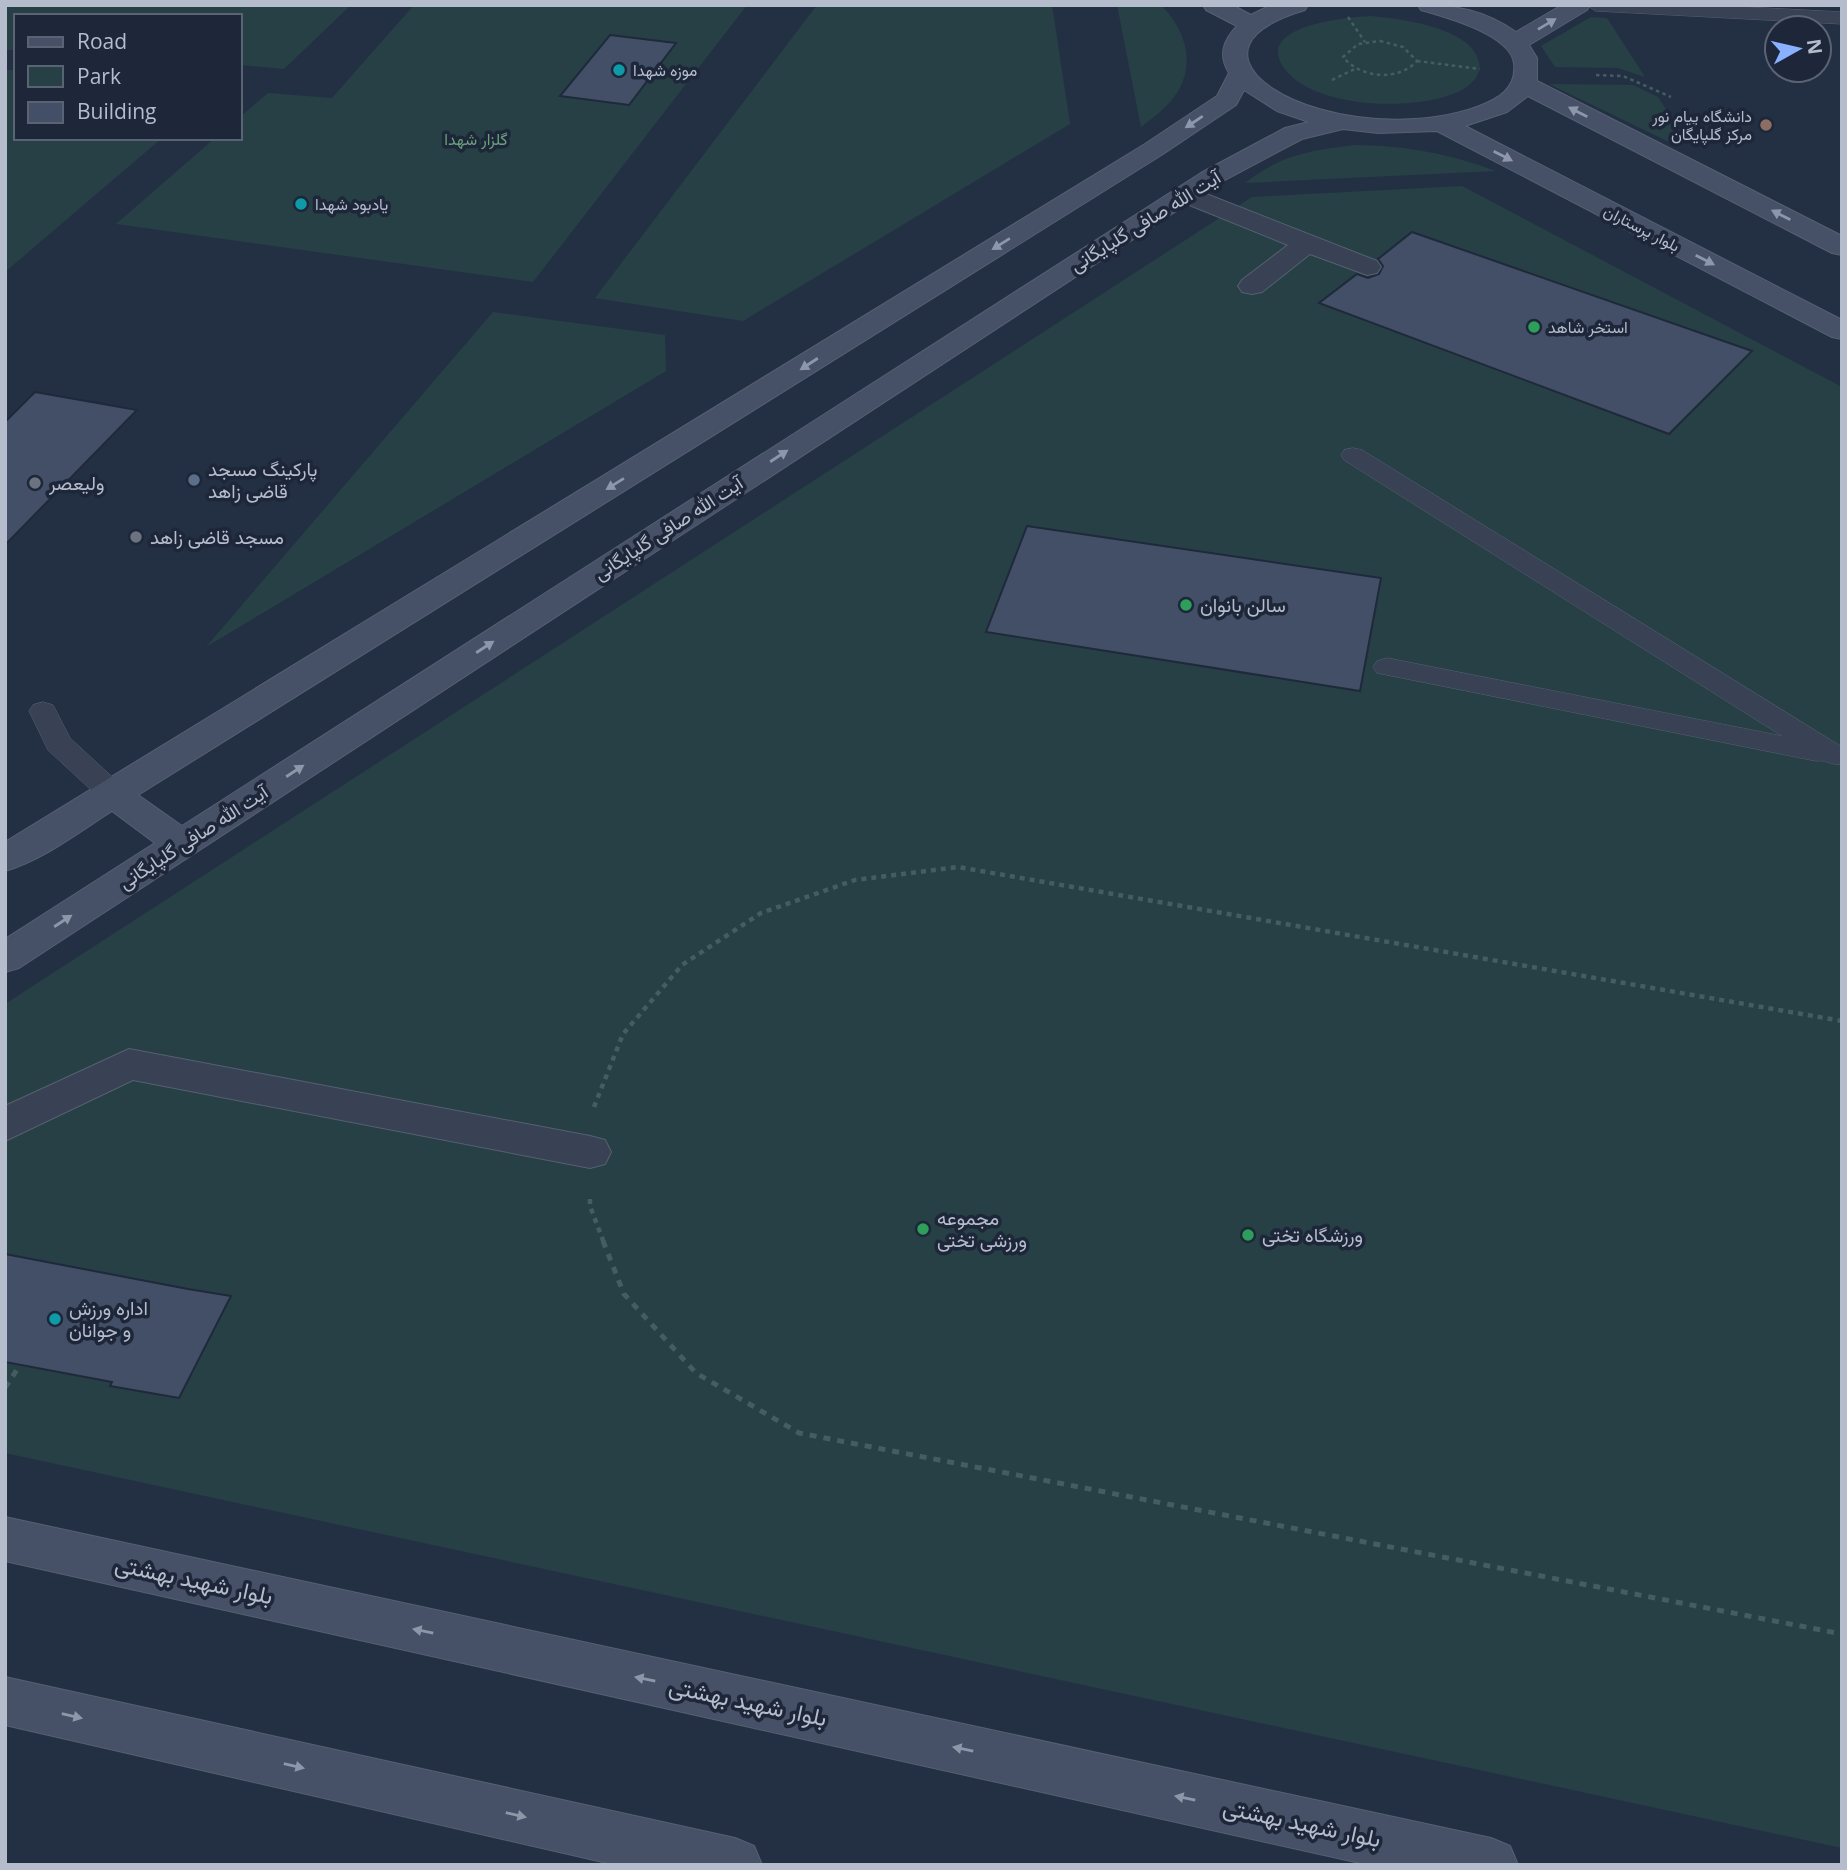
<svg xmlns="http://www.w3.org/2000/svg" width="1847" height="1870" font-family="'Open Sans',Vazirmatn,sans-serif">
	<rect width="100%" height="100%" fill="#233044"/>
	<!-- green -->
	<g fill="#264045">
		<path d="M5,5H351L284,69L240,65V16H16V50H5Z"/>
		<path d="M414,5H747L533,282L116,224L215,138H240V117L268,93L332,98Z"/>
		<path d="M817,5H1052L1070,124L743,321L595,298Z"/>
		<path d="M1117,5H1161C1188,32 1198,71 1170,102C1162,111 1151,119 1141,127Z"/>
		<path d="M1371,16C1401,19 1471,27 1479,62C1481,74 1474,82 1465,88C1425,113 1313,110 1284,68C1253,25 1350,17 1371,16Z"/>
		<path d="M1591,17L1607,18L1645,77L1618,68L1555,67L1541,46Z"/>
		<path d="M5,70H16V138H162L5,272Z"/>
		<path d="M1549,84L1633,85L1658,97L1684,137L1669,142Z"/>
		<path d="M1355,145C1407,146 1447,153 1496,171L1245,183C1283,154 1308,151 1355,145Z"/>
		<path d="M1462,186L1842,387V1848L5,1453V1004L1252,197Z"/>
		<path d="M493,312L665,335L666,371L206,647Z"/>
	</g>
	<!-- building -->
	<g fill="#424f67" stroke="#1f293b" stroke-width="2">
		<path d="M610,35L676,43L629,105L560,96Z"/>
		<path d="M1412,232L1752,351L1669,434L1319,303L1357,274L1368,278L1379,274L1383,266L1378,259Z"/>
		<path d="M35,392L137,410L5,545V422Z"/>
		<path d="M1027,526L1381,578L1360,691L986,632Z"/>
		<path d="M5,1254L188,1289L231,1296L179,1398L110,1386L112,1382L5,1362Z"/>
	</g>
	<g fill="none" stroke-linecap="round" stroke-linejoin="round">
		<!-- lane casing -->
		<g stroke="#566071" stroke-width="1">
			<g id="lane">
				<path d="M1587,5H1707L1842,12V24L1596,11Z"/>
				<path d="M1353,448L1362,450L1842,747V764C1832,766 1825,759 1816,761L1377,673L1373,667L1377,661L1387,658L1782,736L1344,460L1341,455L1344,450Z"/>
				<path d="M43,702L53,705L70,738L123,787L128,794L123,801L113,804L103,801L48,750L29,711L33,705Z"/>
			</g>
		</g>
		<!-- street casing -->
		<g stroke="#566071" stroke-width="2">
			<g id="street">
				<path d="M1186,186L1377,261L1381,267L1377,273L1367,275L1310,254L1262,292L1252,294L1242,292L1238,286L1242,280L1288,245L1177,200L1173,194L1177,188Z"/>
				<path d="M129,1049L590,1136L605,1140L611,1152L605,1164L590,1168L133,1080L5,1141V1106Z"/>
			</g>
		</g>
		<!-- secondary casing -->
		<g stroke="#566071" stroke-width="2">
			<g id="secondary">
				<path d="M1203,5H1232L1251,15L1271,5H1308L1305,10C1209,38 1246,88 1319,109C1367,123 1430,124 1477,107C1498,99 1517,89 1514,63C1510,34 1445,17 1421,10L1418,5C1456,5 1484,10 1516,32L1562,5H1590L1587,10L1529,45L1537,58V81L1842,236V255L1832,253L1528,96L1507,112L1465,126L1842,320V339L1832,337L1437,131L1378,133L1343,129L1302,139L1219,183L19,968L5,972V939L155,843L112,811C79,832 43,860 5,871V842L1145,144L1217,96L1229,73C1218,55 1223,41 1237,26L1206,10ZM1244,90L1277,111L1309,122L1285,128L1201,173L182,826L138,795L1163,154L1236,105Z"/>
				<path d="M5,1517L1491,1838L1510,1846L1518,1865H1369L5,1561Z"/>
				<path d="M5,1677L735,1838L754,1846L762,1865H616L5,1725Z"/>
			</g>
		</g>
		<!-- path-far2 -->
		<g stroke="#445d61" stroke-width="2.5" stroke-dasharray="3.5 3.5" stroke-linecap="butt">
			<path d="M1348,17L1365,42"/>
			<path d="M1380,41L1403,47L1417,61C1398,82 1360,78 1343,57L1358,44Z"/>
			<path d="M1417,61L1480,69"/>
			<path d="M1596,75L1623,76L1671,97"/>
			<path d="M1332,80L1355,69"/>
		</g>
		<!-- path-far1 -->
		<g stroke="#445d61" stroke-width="4.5" stroke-dasharray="5 5" stroke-linecap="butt">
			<path d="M594,1107L623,1034L682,965L761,913L855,880L958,867L1842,1021"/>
			<path d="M590,1199V1206L604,1243"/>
		</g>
		<!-- path -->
		<g stroke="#445d61" stroke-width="5" stroke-dasharray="7 7" stroke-linecap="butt">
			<path d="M603,1241L624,1294L696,1373L799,1433L1842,1634"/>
			<path d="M5,1388L20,1365"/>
		</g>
		<!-- lane -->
		<use href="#lane" fill="#384254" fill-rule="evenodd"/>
		<!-- street -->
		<use href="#street" fill="#384254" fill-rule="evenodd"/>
		<!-- secondary -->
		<use href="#secondary" fill="#465067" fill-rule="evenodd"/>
	</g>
	<!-- one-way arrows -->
	<defs><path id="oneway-solid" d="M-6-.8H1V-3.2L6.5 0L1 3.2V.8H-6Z" transform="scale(1.75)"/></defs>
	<g fill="#8e97a9">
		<use href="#oneway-solid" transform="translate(1547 24) rotate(-31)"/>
		<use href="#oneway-solid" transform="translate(1578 112) rotate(-153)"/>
		<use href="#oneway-solid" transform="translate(1194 122) rotate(146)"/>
		<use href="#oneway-solid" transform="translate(1503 156) rotate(27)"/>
		<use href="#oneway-solid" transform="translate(1781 215) rotate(-153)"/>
		<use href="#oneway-solid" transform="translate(1001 244) rotate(148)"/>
		<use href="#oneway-solid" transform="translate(1705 260) rotate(27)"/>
		<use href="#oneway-solid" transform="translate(809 364) rotate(147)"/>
		<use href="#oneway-solid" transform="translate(779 456) rotate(-33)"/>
		<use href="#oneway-solid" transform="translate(615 484) rotate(148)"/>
		<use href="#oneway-solid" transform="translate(485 647) rotate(-33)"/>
		<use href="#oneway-solid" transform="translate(295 771) rotate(-33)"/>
		<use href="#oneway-solid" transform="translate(63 921) rotate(-33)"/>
		<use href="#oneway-solid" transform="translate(423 1631) rotate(-168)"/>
		<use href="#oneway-solid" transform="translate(645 1679) rotate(-168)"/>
		<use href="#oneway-solid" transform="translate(72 1716) rotate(13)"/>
		<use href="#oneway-solid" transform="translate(963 1749) rotate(-168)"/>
		<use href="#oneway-solid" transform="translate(294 1766) rotate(13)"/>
		<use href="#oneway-solid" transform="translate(1185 1798) rotate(-168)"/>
		<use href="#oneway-solid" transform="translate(516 1815) rotate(13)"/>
	</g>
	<!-- markers -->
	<g fill="#0f9aa8" stroke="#1d2739" stroke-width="2.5">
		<circle cx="619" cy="70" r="7"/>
		<circle cx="301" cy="204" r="7"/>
		<circle cx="55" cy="1319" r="7"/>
	</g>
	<circle fill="#8d6e63" stroke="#1d2739" stroke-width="2.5" cx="1766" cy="125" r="7"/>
	<g fill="#2e9e5b" stroke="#1d2739" stroke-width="2.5">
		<circle cx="1534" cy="327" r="7"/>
		<circle cx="1186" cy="605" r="7"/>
		<circle cx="923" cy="1229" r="7"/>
		<circle cx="1248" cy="1235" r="7"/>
	</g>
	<circle fill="#5c6f8a" stroke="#1d2739" stroke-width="2.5" cx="194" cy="480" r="7"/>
	<g fill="#6b7280" stroke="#1d2739" stroke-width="2.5">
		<circle cx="35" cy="483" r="7"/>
		<circle cx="136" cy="537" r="7"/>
	</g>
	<g text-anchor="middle" stroke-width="7" stroke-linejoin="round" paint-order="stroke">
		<!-- far-poi labels -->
		<g font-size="16" fill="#b5bdcd" stroke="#1d2739" text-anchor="start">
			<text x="633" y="76">موزه شهدا</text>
			<text x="1752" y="122" text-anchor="end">دانشگاه پیام نور<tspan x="1752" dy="18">مرکز گلپایگان</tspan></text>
			<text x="315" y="210">یادبود شهدا</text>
			<text x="1548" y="333">استخر شاهد</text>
		</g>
		<!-- far-park labels -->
		<g font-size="16" fill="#6aa179" stroke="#1d2739">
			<text x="476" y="145">گلزار شهدا</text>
		</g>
		<!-- far-street labels -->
		<g font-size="16" fill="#b5bdcd" stroke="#1d2739">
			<text transform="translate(1642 228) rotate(27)" y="6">بلوار پرستاران</text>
		</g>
		<!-- street labels -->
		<g font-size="19" fill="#b5bdcd" stroke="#1d2739">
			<text transform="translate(1145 221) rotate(-32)" y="7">آیت الله صافی گلپایگانی</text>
			<text transform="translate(668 528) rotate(-33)" y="7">آیت الله صافی گلپایگانی</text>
			<text transform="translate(193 837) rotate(-33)" y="7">آیت الله صافی گلپایگانی</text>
		</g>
		<!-- poi labels -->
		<g font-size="19" fill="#b5bdcd" stroke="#1d2739" text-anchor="start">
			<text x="208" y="476">پارکینگ مسجد<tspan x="208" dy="22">قاضی زاهد</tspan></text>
			<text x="49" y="490">ولیعصر</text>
			<text x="150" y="544">مسجد قاضی زاهد</text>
			<text x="1200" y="612">سالن بانوان</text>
			<text x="937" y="1225">مجموعه<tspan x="937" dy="22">ورزشی تختی</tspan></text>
			<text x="1262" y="1242">ورزشگاه تختی</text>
			<text x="69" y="1315">اداره ورزش<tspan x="69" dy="22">و جوانان</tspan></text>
		</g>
		<!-- near-street labels -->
		<g font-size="23" fill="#b5bdcd" stroke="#1d2739">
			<text transform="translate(194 1580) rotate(12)" y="8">بلوار شهید بهشتی</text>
			<text transform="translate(748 1702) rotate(12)" y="8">بلوار شهید بهشتی</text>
			<text transform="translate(1302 1823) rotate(12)" y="8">بلوار شهید بهشتی</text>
		</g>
	</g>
	<!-- border -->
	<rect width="1847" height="1870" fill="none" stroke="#b5bdcd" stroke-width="14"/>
	<!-- legend -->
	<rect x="14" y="14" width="228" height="126" fill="#1d2739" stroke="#5a6374" stroke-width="2"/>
	<rect x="28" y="37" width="35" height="10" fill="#465067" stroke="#5a6374" stroke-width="2"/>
	<text x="77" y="49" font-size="21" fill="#b5bdcd">Road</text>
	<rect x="28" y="66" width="35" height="21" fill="#264045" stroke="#5a6374" stroke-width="2"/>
	<text x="77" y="84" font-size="21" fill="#b5bdcd">Park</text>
	<rect x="28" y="102" width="35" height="21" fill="#424f67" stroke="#5a6374" stroke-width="2"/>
	<text x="77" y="119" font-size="21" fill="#b5bdcd">Building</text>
	<!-- north arrow -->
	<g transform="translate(1798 49) rotate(82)"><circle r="33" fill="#1d2739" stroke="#5a6374" stroke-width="2"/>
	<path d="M0-5L12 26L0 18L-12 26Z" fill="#89b1ff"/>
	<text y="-10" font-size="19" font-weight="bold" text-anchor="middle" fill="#b5bdcd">N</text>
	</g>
</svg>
